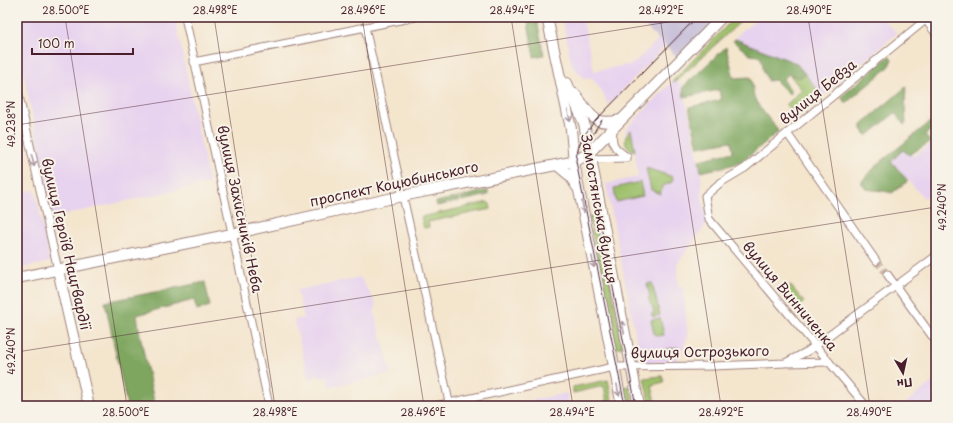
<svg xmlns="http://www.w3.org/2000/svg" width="953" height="423" font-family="'Playpen Sans',sans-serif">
	<rect width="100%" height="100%" fill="#f7f3e8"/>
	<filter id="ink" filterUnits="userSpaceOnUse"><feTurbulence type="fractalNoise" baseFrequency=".025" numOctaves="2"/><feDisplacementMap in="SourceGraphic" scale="8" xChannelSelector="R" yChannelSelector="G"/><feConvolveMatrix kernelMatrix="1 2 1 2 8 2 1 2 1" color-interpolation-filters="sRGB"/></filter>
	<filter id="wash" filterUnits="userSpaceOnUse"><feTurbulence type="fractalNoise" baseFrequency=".012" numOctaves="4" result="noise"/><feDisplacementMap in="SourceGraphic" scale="16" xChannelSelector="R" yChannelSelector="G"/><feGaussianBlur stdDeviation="0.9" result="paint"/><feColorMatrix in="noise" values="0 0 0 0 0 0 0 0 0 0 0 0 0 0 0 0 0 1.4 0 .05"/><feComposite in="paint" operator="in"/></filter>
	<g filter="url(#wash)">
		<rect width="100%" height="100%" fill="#f4e5cd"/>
		<!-- built -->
		<g fill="#e7d2ef">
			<path d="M17,17H175L209,183L53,217L17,42Z"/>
			<path d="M562,17H582L594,71L633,64L682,17H693L608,105L602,91L592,78L585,79L572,66Z"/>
			<path d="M759,17H881L897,33L822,97L796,63L735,39L744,28H747Z"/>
			<path d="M673,81L674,83L676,81L683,87L701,172L702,196L707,223L677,264L678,287L683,286L688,336L677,361L639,363V352L606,184L638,177L635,151L628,147L625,142L626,129Z"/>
			<path d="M936,141V190L924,198L891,161L903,150L909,155L914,156Z"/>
			<path d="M35,190L50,262L17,269V194Z"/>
			<path d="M360,277L375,302L376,308L374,311L391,373L330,387L327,376L321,377L320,375L312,377V380H309L294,320L304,318L297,290Z"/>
			<path d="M936,379V406H902Z"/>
			<path d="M567,393L569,406H503Z"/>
		</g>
		<!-- industrial -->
		<path fill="#c8bfd8" d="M636,17H722L680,60Z"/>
		<!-- green -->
		<g fill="#9dc06a" stroke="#74704a">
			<path d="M735,17L741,21L674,83L673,81Z"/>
			<path d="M789,74L799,78L805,74L822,96L801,113L797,108L792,112L786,105L802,90Z"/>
			<path d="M631,130L635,151C624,148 622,137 631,130Z"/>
			<path d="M646,168L673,177L672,182L663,186L660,194L651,190Z"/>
			<path d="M640,182L643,196L616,202L614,188Z"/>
			<path d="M488,202L490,204L491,209L428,222L429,227L424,228L421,217Z"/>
			<path d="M597,215L623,347L615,348L589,216Z"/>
			<path d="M652,283L660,315L653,317L651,314L654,313L653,308L648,298L650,297L647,284Z"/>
			<path d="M790,285L804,302L800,306L785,289Z"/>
			<path d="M660,318L664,335L657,336L654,334L651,320Z"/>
			<path d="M678,347L674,355L662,356L658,351Z"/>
			<path d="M662,376L664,382L652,385L656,406H650L644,378Z"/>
			<path d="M608,380L613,406H606L605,402H607L604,386L573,393V387Z"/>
			<path d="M630,386L634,406H627L623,387Z"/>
		</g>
		<!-- forest -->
		<g fill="#7ea65e" stroke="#646244">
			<path d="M537,21L544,55L534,57L528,22Z"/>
			<path d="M735,39L796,63L805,74L799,78L789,74L783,79L792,92L789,94L775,80L768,81C767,77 763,73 763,68C762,63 763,61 759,56L750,55L733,41Z"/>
			<path d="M726,47L734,78L750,77C754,85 752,94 756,101C761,110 769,119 776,127L778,132L740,163L701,172L699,160L733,152L731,141L698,147L689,107L721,100L719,90L684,97L683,87Z"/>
			<path d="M889,56L892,59L888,68L846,103L841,97Z"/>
			<path d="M906,87L905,106L906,123L904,125L895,113L867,136L862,129V124Z"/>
			<path d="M930,122L934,127L925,135L930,142L909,155L903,150L891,161L908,181L892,193C883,190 875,191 866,189L861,182L877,165Z"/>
			<path d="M488,190V195L462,201L461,197Z"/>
			<path d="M459,197L460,201L437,206L436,202Z"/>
			<path d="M205,282L210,306L197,310L194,300L137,315L140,335L155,406H127L105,302Z"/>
		</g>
	</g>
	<g filter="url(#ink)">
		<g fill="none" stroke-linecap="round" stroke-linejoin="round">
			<!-- street-tunnel -->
			<path stroke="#d2bdad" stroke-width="7" stroke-dasharray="7 3.5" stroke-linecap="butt" d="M876,261L887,274"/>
			<!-- street casing -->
			<g stroke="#9f827c" stroke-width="9">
				<g id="street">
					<path d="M185,17C213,147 242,276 269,406"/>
					<path d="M926,20L936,34"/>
					<path d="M365,27L450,406"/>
					<path d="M194,62L415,17"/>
					<path d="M17,87L58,270"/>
					<path d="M613,129C611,145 614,148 627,157"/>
					<path d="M787,133L876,261"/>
					<path d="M588,159L627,158"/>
					<path d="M887,274L932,336"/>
					<path d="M788,363L829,362"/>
					<path d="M435,406L614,367L713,366L785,363L808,351L936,256"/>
					<path d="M866,406L709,219L705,196L720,183L745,168L929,17"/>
				</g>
			</g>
			<!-- secondary casing -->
			<g stroke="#9f827c" stroke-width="12">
				<g id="secondary">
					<path d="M547,17L571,129L574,162L579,190L622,406"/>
					<path d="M567,83L584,123L639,406"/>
					<path d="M575,94C591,114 592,127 620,120"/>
					<path d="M557,165L570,176L577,187"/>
					<path d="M58,270L89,406"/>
					<path d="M17,278L232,234L402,196L576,161L590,152L722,17"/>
				</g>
			</g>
			<!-- street -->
			<use href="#street" stroke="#fff" stroke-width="7"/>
			<!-- secondary -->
			<use href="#secondary" stroke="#fff" stroke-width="10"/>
			<!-- tram -->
			<g stroke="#4a1f2b" stroke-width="1">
				<path d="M602,120C592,132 589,144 588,159L636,406"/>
				<path d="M625,406L576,161C577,144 585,133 596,120L697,17"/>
			</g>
		</g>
		<!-- one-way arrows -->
		<defs><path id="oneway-shaft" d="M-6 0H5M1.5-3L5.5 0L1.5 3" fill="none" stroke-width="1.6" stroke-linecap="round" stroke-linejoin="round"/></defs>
		<g stroke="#ae9aa0">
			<use href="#oneway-shaft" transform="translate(569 116) rotate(78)"/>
			<use href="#oneway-shaft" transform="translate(33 161) rotate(77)"/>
			<use href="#oneway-shaft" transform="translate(583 207) rotate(79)"/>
			<use href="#oneway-shaft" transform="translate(593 262) rotate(79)"/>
			<use href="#oneway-shaft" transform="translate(623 327) rotate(-101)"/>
			<use href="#oneway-shaft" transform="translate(618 390) rotate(79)"/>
		</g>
	</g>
	<!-- ticks -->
	<path fill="none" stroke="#4a1f2b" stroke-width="1" stroke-opacity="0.45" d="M65,17L127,406M214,17L275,406M362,17L424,406M511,17L573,406M660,17L721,406M808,17L870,406M17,125L700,17M17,352L936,207"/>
	<g text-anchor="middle" stroke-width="4" stroke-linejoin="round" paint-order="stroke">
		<!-- street labels -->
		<g font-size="14" fill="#4a1f2b" stroke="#f7f3e8">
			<text transform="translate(818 92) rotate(-39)" y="5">вулиця Бевза</text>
			<text transform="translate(394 184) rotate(-12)" y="5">проспект Коцюбинського</text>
			<text transform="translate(240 209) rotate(78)" y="5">вулиця Захисників Неба</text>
			<text transform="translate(599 209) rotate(80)" y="5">Замостянська вулиця</text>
			<text transform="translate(66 244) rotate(77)" y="5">вулиця Героїв Нацгвардії</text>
			<text transform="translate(790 296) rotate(50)" y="5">вулиця Винниченка</text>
			<text transform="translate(700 352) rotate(-1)" y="5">вулиця Острозького</text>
		</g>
	</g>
	<!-- margin -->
	<rect width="953" height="423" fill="none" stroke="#f7f3e8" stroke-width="44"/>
	<!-- north arrow -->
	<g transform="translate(903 373) rotate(171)" stroke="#f7f3e8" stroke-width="3" paint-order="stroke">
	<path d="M0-3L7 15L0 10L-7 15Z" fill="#4a1f2b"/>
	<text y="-6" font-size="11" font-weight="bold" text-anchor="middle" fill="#4a1f2b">Пн</text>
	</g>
	<!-- scale -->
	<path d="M32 48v6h101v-6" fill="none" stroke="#4a1f2b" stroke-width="2"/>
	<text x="38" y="48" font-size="12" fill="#4a1f2b" stroke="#f7f3e8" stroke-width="3" paint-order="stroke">100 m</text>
	<rect x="22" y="22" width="909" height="379" fill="none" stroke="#4a1f2b" stroke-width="1.5"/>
	<g font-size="10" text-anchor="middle" fill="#4a1f2b">
		<text x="66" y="14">28.500°E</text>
		<text x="215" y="14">28.498°E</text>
		<text x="363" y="14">28.496°E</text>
		<text x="512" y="14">28.494°E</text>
		<text x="661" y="14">28.492°E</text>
		<text x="809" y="14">28.490°E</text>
		<text transform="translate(11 124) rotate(-90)" y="4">49.238°N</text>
		<text transform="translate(942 207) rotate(-90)" y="4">49.240°N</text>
		<text transform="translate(11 351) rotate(-90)" y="4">49.240°N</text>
		<text x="126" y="416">28.500°E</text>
		<text x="275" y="416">28.498°E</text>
		<text x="423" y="416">28.496°E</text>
		<text x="572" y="416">28.494°E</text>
		<text x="721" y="416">28.492°E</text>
		<text x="869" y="416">28.490°E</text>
	</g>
</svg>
